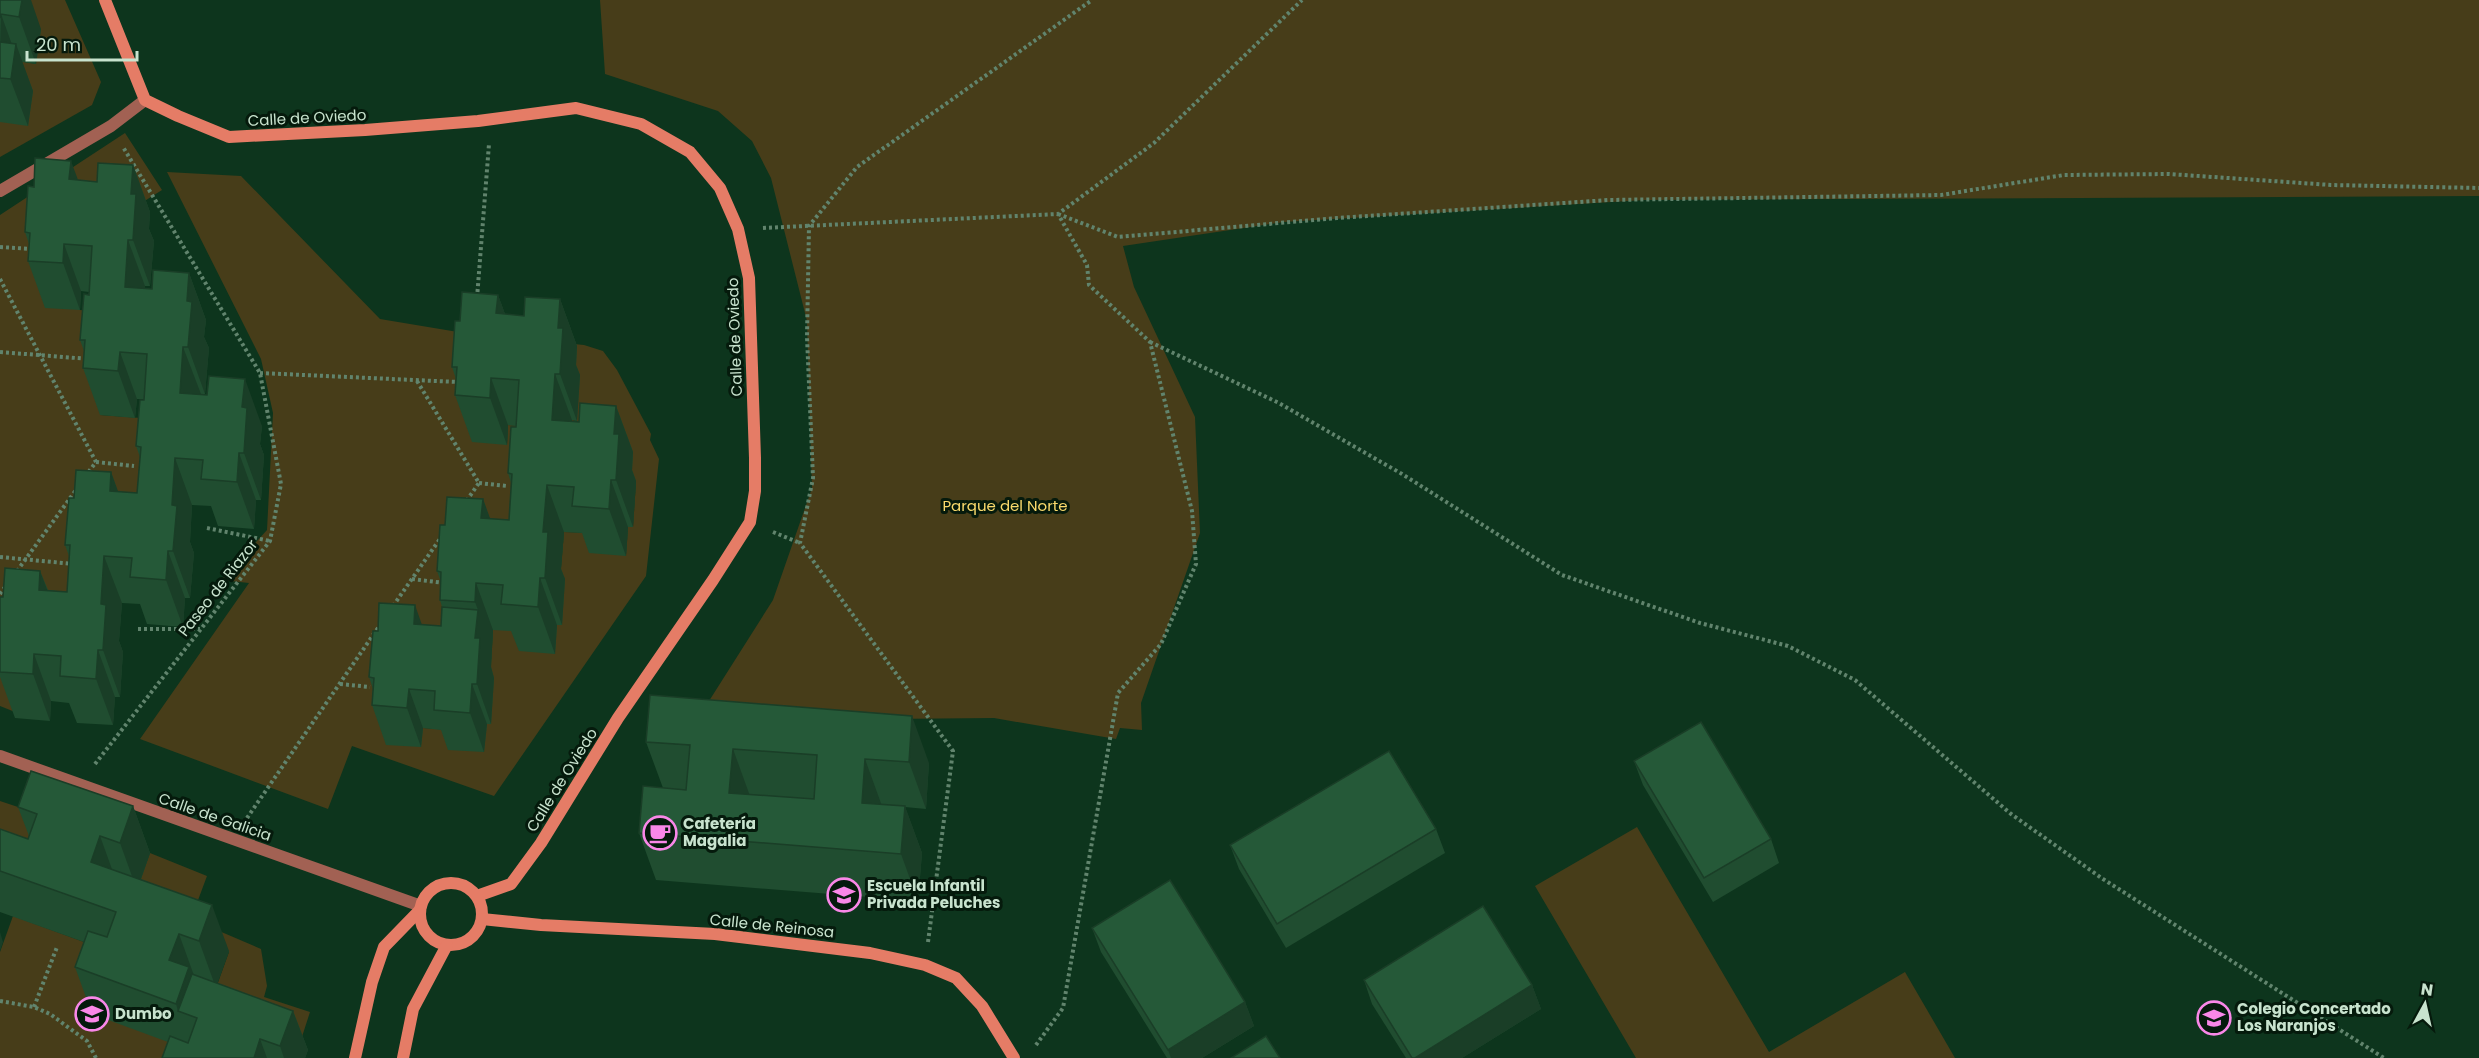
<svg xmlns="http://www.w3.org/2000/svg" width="2479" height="1058" font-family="Poppins,sans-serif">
	<rect width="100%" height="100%" fill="#0d351d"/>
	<!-- green -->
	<g fill="#473d19" fill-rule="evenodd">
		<path d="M0,0H65L101,82L92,105L0,157V122L18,61L36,64Z"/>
		<path d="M600,0H2479V196L1645,200L1284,222L1123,246L1134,287L1195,417L1200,533L1141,703L1142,730L1120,728L1116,739L994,718L885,719L709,701L773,600L812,488L807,321L771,178L752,141L718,111L605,74Z"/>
		<path d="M125,133L162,190L143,202L52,205L80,310L108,313L100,415L141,418L153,493L83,591L15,712L0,706V215Z"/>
		<path d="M167,172L241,176L380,319L464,333L584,345L603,351L617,370L651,434L650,440L659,459L646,576L494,796L352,746L328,809L140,739L249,583L221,580L267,530L273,413L261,359ZM479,339L577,421L572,420L569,467L636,482L633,527H628L626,555L591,533L564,532L560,579L493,630L490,678L450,730L423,728L454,617L525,520L536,427L508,425L507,444Z"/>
		<path d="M0,801L48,817L0,870Z"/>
		<path d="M1637,827L1769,1052L1905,972L1955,1058H1636L1535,886Z"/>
		<path d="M150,853L207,876L191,919L261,949L267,986L264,997L310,1012L299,1046L216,988L229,952L137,889Z"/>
		<path d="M13,916L114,953L193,1051L190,1058H0V952Z"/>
	</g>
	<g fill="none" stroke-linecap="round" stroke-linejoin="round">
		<!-- path -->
		<g stroke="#61846d" stroke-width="4" stroke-dasharray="3 3" stroke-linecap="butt">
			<path d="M1058,214L1118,237L1337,218L1609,200L1941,195L2064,175L2169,174L2331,185L2479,188"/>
			<path d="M763,228L1058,214L1154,143L1302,0"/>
			<path d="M0,247L32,249"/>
			<path d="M0,279L96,462L87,474"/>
			<path d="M477,298L489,144"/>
			<path d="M1150,342L1279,403L1402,474L1562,575L1700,623L1788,646L1855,680L2011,814L2103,879L2384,1058"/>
			<path d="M0,352L89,359"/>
			<path d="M260,373L458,382"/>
			<path d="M417,381L479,483L467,500"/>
			<path d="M96,462L134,466"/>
			<path d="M479,483L507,486"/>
			<path d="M207,528L270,541"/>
			<path d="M773,532L800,543"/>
			<path d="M0,557L74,564"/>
			<path d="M17,571L76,490"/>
			<path d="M412,579L444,583"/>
			<path d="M0,594L5,587"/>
			<path d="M393,606L442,536"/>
			<path d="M138,629H200"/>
			<path d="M340,684L370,687"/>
			<path d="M95,764L270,541L281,484L260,373L123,147"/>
			<path d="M247,818L380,625"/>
			<path d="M928,942L953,751L800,543L813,478L807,337L809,226L857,167L1092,0"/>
			<path d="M0,1001L34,1007L50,1014L87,1041L96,1058"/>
			<path d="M34,1007L57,947"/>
			<path d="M1036,1045L1063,1008L1118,693L1161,644L1196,564L1192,511L1150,342L1089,285L1087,265L1058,214"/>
		</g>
		<!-- street -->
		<g stroke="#a26153" stroke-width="12">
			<path d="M0,191L111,126L145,100"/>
			<path d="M0,756L421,906"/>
		</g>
		<!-- secondary -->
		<g stroke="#e57c66" stroke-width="12">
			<path d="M105,0L145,100L178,116L229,137L365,130L478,121L576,108L641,124L690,152L720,188L738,229L749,278L755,458V491L750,522L713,580L618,718L541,843L511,884L477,896"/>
			<circle cx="451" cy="914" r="31"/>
			<path d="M482,919L541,925L715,934L870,953L925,965L956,978L982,1006L1014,1058"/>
			<path d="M355,1058L372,982L384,947L420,910"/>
			<path d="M403,1058L413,1009L447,945"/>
		</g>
	</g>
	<!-- wall -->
	<g fill="#204d30">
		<path d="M0,0L41,29L36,64L22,62L33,91L28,126L0,122Z"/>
		<path d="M133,165L150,212L149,229L154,241L150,286H145V289H152L189,273L206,320L204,337L209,348L205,394H201L200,395L262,426L260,444L264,455L261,500H256L254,529L218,526L211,506L192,505L190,542L194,553L190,598H185L183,627L147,624L140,604L122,603L119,641L123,652L120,697H115L113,725L77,723L69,703L51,701L50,721L15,718L0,677V597H3L40,571L48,590L67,592L69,556L65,545L74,498L111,472L118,492L137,493L140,457L136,446L144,399H137L135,418L100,415L83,368L84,351L80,340L89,292L81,291L80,310L45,308L28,261L29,244L25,232L34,187L78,180L97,182Z"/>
		<path d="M498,295L505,314L524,316L560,299L577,346L576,365L580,375L577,421L572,420V422H579L616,406L633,452L632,470L636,481L633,527H628L626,556L589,553L582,533L564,532L561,569L565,579L562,625H557L555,654L519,651L511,631L493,630L491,667L494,678L491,724H487L484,752L448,750L441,730L423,728L421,747L386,745L372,705L373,689L369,677L378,631L422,625L441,626L442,607L440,600L441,582L437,571L445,525L483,499L490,519L509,520L511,483L508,473L516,426L508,425L507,445L472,442L455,395L456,379L452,367L460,321Z"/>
		<path d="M646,742L929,763L926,809L905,807L922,853L918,901L656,880L639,833L663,788Z"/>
		<path d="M1634,761L1771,839L1779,863L1713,902L1643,785Z"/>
		<path d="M133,806L150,853L141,879L229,951L217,983L293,1011L308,1050L305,1058H162L168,1042L92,1014L75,967L84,942L0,912V829L28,839L29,836L18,807Z"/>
		<path d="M1436,829L1445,853L1286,948L1239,869L1230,845Z"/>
		<path d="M1092,928L1245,1002L1254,1026L1202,1058H1167L1101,952Z"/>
		<path d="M1364,980L1532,985L1541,1009L1462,1058H1406L1372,1004Z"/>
	</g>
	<!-- shaded-wall -->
	<g fill="#1a3e27">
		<path d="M22,0H31L41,29L36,64L19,17Z"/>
		<path d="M1,14L15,53L16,44L33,91L28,126L0,52Z"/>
		<path d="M71,161L88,207L69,179Z"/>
		<path d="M133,165L150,212L149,229L154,241L150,286L133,240L131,194Z"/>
		<path d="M128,240L145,286L142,334L125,287Z"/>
		<path d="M64,244L81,291L80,310L63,263Z"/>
		<path d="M189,273L206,320L204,337L209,348L205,394L188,347L187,301Z"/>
		<path d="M498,295L515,341L496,313Z"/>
		<path d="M560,299L577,346L576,365L580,375L577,421L560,374L558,328Z"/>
		<path d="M183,347L201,394L197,440L180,393Z"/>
		<path d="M120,352L137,399L135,418L118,371Z"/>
		<path d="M555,374L572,420L569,467L552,420Z"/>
		<path d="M491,378L508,425L507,445L490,398Z"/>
		<path d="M245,379L262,426L260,444L264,455L261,500L244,453L242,407Z"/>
		<path d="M616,406L633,452L632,470L636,481L633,527L616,480L614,434Z"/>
		<path d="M239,453L256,500L254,529L237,482Z"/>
		<path d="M175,458L192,505L190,542L194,553L190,598L173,551L172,505Z"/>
		<path d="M111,472L128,519L110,491Z"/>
		<path d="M611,480L628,527L626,556L609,509Z"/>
		<path d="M547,485L564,532L561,569L565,579L562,625L545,578L543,532Z"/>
		<path d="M483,499L500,546L481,518Z"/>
		<path d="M168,551L185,598L183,627L166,580Z"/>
		<path d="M104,556L122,603L119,641L123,652L120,697L103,650L101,604Z"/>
		<path d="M40,571L58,618L39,590Z"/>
		<path d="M540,578L557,625L555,654L538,607Z"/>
		<path d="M476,583L493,630L491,667L494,678L491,724L477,684L475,638L478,610L475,602Z"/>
		<path d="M415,605L429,645L414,624Z"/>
		<path d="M98,650L115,697L113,725L96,679Z"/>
		<path d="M34,654L51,701L50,721L33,674Z"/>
		<path d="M472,684L487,724L484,752L470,713Z"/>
		<path d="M409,689L423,728L421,747L407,708Z"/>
		<path d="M912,716L929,763L926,809L909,762Z"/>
		<path d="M733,749L750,796L729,793Z"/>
		<path d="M865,759L882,806L862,803Z"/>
		<path d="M133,806L150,853L137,890L120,843Z"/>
		<path d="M905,806L922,853L918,901L901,854Z"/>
		<path d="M100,836L117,883L91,862Z"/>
		<path d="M212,905L229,951L216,988L199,941Z"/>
		<path d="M0,932L3,942L0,951Z"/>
		<path d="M179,934L196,981L197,1018L178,1011L176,1004L169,960Z"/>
		<path d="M1532,985L1541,1009L1462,1058H1415Z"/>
		<path d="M1245,1002L1254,1026L1202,1058H1171L1168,1050Z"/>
		<path d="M293,1011L308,1050L305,1058H284L280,1046Z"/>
		<path d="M260,1039L267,1058H254Z"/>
	</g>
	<!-- building -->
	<g fill="#255938" stroke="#1a3e27" stroke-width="1.5" fill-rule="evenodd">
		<path d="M0,0H22L19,17L1,14L0,18Z"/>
		<path d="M0,42L16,44L11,79L0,78Z"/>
		<path d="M35,158L71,161L69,179L97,182L98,163L133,165L131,194H136L133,240H128L125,287L152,289L153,270L189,273L187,301L192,302L188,347H183L180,393L207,395L209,376L245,379L242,407L247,408L244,453H239L237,482L201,479L203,460L175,458L172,505L177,506L173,551H168L166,580L130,577L132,558L104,556L101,604L106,605L103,650H98L96,679L60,676L61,656L34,654L33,674L0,672V597H3L5,568L40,571L39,590L67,592L70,545H65L69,498H74L76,470L111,472L110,491L137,493L141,447L136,446L140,400H144L147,354L120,352L118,371L83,368L85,340H80L84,294L89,295L92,246L64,244L63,263L28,261L30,233L25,232L28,186L34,187Z"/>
		<path d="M462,292L498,295L496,313L524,316L525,297L560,299L558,328H563L560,374H555L552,420L579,422L580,403L616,406L614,434H619L616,480H611L609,509L572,506L574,487L547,485L543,532H548L545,578H540L538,607L501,604L503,585L476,583L475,602L440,600L441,572L437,571L440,525H445L447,497L483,499L481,518L509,520L512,474L508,473L511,427H516L519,380L491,378L490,398L455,395L457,367H452L455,321H460Z"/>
		<path d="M379,603L415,605L414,624L441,626L442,607L478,610L475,638H480L477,684H472L470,713L434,710L435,691L409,689L407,708L372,705L374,678L369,677L373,631H378Z"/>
		<path d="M650,695L912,716L909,762L865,759L862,803L905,806L901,854L639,833L643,786L686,790L690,745L646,742ZM733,749L817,755L814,799L729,793Z"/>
		<path d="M1701,722L1771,839L1704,878L1634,761Z"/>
		<path d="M1389,751L1436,829L1277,924L1230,845Z"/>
		<path d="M31,771L133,806L120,843L100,836L91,862L212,905L199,941L179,934L169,960L189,967L176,1004L75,967L88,931L107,937L116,912L0,871V829L28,839L37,814L18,807Z"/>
		<path d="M1170,880L1245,1002L1168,1050L1092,928Z"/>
		<path d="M1483,906L1532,985L1415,1058H1412L1364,980Z"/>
		<path d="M192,974L293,1011L280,1046L260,1039L254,1058H162L170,1036L188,1043L197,1018L178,1011Z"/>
		<path d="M1266,1036L1280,1058H1231Z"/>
	</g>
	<!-- icons -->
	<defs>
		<g id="cafe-ring" transform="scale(1.725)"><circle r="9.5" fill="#051a0c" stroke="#f987e8" stroke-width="1.5"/><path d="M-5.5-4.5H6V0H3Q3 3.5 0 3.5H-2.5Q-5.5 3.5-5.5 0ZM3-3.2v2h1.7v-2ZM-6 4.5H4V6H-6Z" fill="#f987e8"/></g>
		<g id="school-ring" transform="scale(1.725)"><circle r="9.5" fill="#051a0c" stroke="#f987e8" stroke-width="1.5"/><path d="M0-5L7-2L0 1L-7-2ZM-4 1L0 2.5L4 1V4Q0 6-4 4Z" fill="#f987e8"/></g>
	</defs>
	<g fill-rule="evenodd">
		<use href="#cafe-ring" x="660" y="833"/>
		<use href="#school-ring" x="844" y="895"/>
		<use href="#school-ring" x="92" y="1014"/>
		<use href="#school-ring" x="2214" y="1018"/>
	</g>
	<g text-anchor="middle" stroke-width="6" stroke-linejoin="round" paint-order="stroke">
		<!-- street labels -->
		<g font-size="15" fill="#c8e3ce" stroke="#051a0c">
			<text transform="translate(307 118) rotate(-3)" y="5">Calle de Oviedo</text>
			<text transform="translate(735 337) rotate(-92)" y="5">Calle de Oviedo</text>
			<text transform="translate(218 588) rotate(-52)" y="5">Paseo de Riazor</text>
			<text transform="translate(562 780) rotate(-58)" y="5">Calle de Oviedo</text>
			<text transform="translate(215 817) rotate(19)" y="5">Calle de Galicia</text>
			<text transform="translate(772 926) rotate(6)" y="5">Calle de Reinosa</text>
		</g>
		<!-- park labels -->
		<g font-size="15" fill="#fada6c" stroke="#051a0c">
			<text x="1005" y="511">Parque del Norte</text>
		</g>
		<!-- poi labels -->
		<g font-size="15" font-weight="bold" fill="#c8e3ce" stroke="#051a0c" text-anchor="start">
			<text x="683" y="829">Cafetería<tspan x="683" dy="17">Magalia</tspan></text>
			<text x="867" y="891">Escuela Infantil<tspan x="867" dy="17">Privada Peluches</tspan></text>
			<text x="2237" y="1014">Colegio Concertado<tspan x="2237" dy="17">Los Naranjos</tspan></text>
			<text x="115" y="1019">Dumbo</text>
		</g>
	</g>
	<!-- north arrow -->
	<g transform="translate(2425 1004) rotate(8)" stroke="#051a0c" stroke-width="4.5" paint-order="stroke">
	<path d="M0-4.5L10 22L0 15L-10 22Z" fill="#c8e3ce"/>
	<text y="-9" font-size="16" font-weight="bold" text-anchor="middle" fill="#c8e3ce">N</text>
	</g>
	<!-- scale -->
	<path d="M27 51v9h110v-9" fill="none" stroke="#c8e3ce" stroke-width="3"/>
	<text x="36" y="51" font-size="18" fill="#c8e3ce" stroke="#051a0c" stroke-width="4.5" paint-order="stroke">20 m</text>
</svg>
